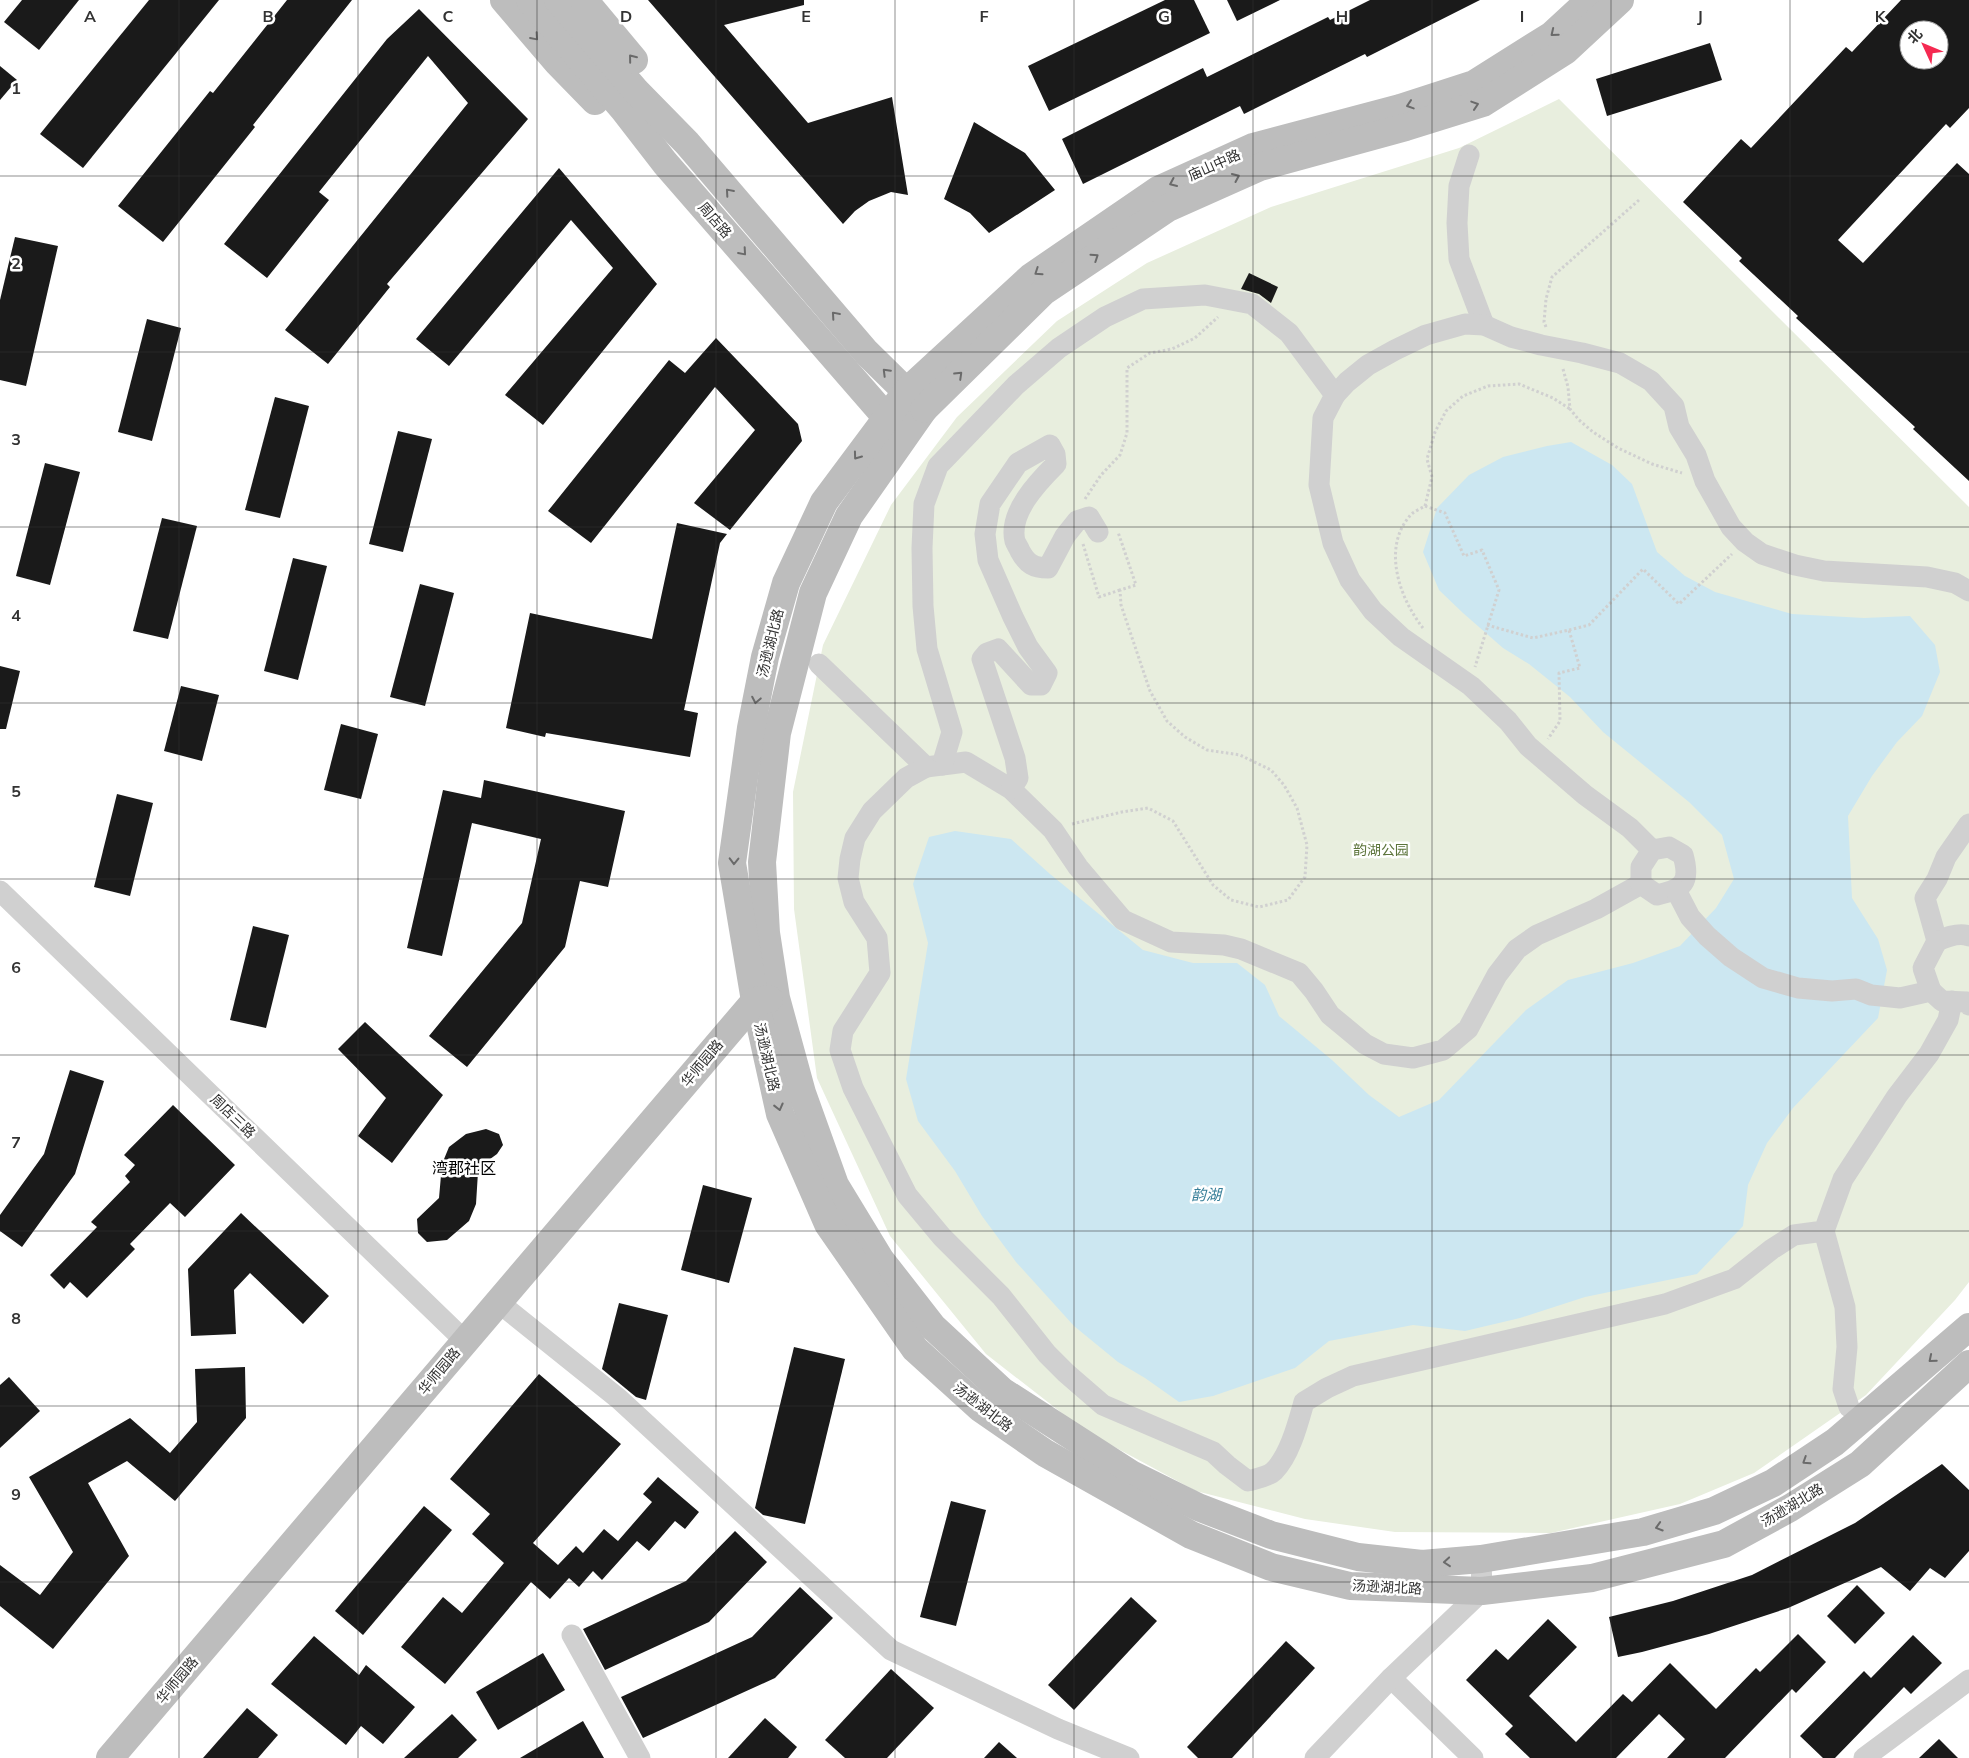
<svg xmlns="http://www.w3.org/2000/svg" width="1969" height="1758" font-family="Mulish,'Noto Sans SC',sans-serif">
	<rect width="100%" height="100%" fill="#fff"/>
	<!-- green -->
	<path fill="#e8eede" d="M1559,99L1969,507V1282L1955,1300L1866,1395L1754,1473L1680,1504L1551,1533L1395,1532L1305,1519L1196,1491L1085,1431L986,1354L890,1236L817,1078L794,909L793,792L823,645L891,505L957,417L1057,321L1147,263L1271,207L1459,148Z"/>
	<!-- water -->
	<path fill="#cce7f1" d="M1571,442L1612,465L1632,484L1657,552L1685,576L1715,592L1792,614L1864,618L1910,616L1935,645L1940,672L1922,716L1897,742L1872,776L1848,816L1852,898L1878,939L1887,970L1878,1018L1793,1108L1767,1143L1748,1185L1743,1226L1697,1274L1585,1297L1520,1318L1465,1331L1413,1325L1329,1341L1295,1368L1213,1396L1179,1402L1145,1378L1118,1362L1074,1326L1016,1262L982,1216L955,1171L918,1121L906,1079L928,943L913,884L929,837L955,831L1011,839L1050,874L1143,950L1193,963H1237L1265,985L1279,1016L1332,1060L1369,1095L1399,1117L1439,1100L1526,1010L1568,980L1633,963L1680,946L1716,908L1734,879L1722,835L1689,802L1603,732L1570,697L1529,664L1503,648L1463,613L1439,590L1423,552L1437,508L1469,475L1503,457L1547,446Z"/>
	<!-- building -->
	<g fill="#1a1a1a" fill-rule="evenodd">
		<path d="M22,0H79L39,50L4,22Z"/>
		<path d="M149,0H219L83,168L40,134Z"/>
		<path d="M287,0H352L253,125L255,127L163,242L118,206L210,91L213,93Z"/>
		<path d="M648,0H804V5L724,25L808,123L892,97L908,195L891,192L869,201L855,211L843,224Z"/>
		<path d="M1165,0H1194L1210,33L1049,111L1028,66Z"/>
		<path d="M1227,0H1280L1237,21Z"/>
		<path d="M1370,0H1480L1367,57L1365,54L1244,114L1240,106L1083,184L1062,139L1203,68L1207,77L1328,17L1330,20Z"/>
		<path d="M1901,0H1969V108L1950,128L1946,124L1838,240L1863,263L1957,163L1969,174V481L1913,429L1915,427L1796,318L1798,316L1739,261L1742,258L1683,202L1741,139L1751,148L1846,47L1852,52ZM1909,30H1939V60H1909Z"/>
		<path d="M419,9L528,119L387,284L390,287L328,364L285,330L468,103L428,56L319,192L329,200L267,278L224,244L387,39Z"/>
		<path d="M1710,43L1722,80L1607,116L1596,79Z"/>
		<path d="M0,66L17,80L0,100Z"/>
		<path d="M974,122L1025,153L1055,190L989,233L970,213L944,199Z"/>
		<path d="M559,168L657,284L543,425L505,395L613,268L571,220L449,366L416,339Z"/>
		<path d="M15,237L58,246L26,386L0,380V300Z"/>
		<path d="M1249,273L1278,287L1271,303L1259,294L1241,289Z"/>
		<path d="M147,319L181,328L152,441L118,432Z"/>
		<path d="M716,338L798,424L802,441L730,530L694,503L755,430L715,387L591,543L548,511L669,360L685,373Z"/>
		<path d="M275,397L309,406L280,518L245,510Z"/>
		<path d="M398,431L432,439L403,552L369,544Z"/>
		<path d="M45,463L80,472L50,585L16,576Z"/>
		<path d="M162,518L197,526L168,639L133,631Z"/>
		<path d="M677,523L727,534L720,543L684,710L698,713L690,757L546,733L545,737L506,728L530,613L652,639Z"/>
		<path d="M293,558L327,566L298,680L264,671Z"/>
		<path d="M420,584L454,593L425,706L390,697Z"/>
		<path d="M0,666L20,671L6,729H0Z"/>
		<path d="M181,686L219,695L202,761L164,751Z"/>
		<path d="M341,724L378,734L361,799L324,790Z"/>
		<path d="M484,780L625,811L608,887L580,881L565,947L467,1067L429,1036L522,923L541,839L472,823L442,956L407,948L443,790L481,798Z"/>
		<path d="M117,794L153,803L130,896L94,887Z"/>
		<path d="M253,926L289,935L266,1028L230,1020Z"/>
		<path d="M365,1022L443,1095L392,1163L358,1136L386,1098L338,1049Z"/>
		<path d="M70,1070L104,1081L75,1174L22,1247L0,1231V1215L44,1154Z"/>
		<path d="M173,1105L235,1165L185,1217L170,1203L130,1244L135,1249L87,1298L70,1282L64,1289L50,1275L97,1227L91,1222L130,1182L125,1176L135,1165L124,1155Z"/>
		<path d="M486,1129L499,1134L503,1145L497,1154L486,1162L478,1172L476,1204L469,1221L447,1240L427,1242L418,1233L417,1219L439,1198L442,1164L449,1147L466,1134Z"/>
		<path d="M703,1185L752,1198L729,1283L681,1270Z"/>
		<path d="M241,1213L329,1296L303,1324L250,1273L234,1290L236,1334L191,1336L188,1269Z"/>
		<path d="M619,1303L668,1315L646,1400L636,1397L602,1369Z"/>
		<path d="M794,1347L845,1359L805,1524L763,1515L755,1508Z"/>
		<path d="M245,1367L246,1418L175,1501L127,1461L88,1483L129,1556L53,1649L0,1606V1565L40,1595L73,1552L29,1477L130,1418L170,1453L197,1422L195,1369Z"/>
		<path d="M539,1374L621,1444L533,1543L558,1565L576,1546L583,1553L604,1529L618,1541L652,1502L643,1494L658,1477L699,1512L685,1529L675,1521L649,1551L637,1541L602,1580L593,1571L579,1587L569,1578L550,1599L531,1582L445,1684L401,1647L443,1597L462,1613L504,1563L472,1534L490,1514L450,1479Z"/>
		<path d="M9,1377L40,1411L0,1448V1385Z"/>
		<path d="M1942,1464L1969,1490V1551L1945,1578L1930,1568L1910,1591L1881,1567L1788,1608L1709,1634L1642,1652L1618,1657L1609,1617L1673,1601L1752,1575L1855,1523Z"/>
		<path d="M951,1501L986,1510L956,1626L920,1617Z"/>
		<path d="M424,1506L452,1530L363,1635L335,1611Z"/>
		<path d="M735,1531L767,1562L709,1622L605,1670L583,1629L686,1581Z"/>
		<path d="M1857,1585L1885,1613L1855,1644L1827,1616Z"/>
		<path d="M800,1587L833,1618L775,1678L643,1738L621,1697L752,1637Z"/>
		<path d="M1131,1597L1157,1621L1074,1710L1048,1685Z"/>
		<path d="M1548,1619L1577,1647L1529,1696L1576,1742L1623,1694L1632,1702L1670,1663L1716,1709L1756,1668L1760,1672L1798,1634L1826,1662L1796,1693L1792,1689L1725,1758H1667L1685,1739L1659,1714L1616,1758H1530L1505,1734L1513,1726L1466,1680L1496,1649L1508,1660Z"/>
		<path d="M1913,1635L1942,1663L1911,1694L1904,1687L1835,1758H1823L1800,1736L1864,1671L1871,1678Z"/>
		<path d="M314,1636L359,1675L366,1665L415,1707L383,1744L361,1726L346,1745L271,1684Z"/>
		<path d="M1286,1641L1315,1668L1232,1758H1198L1187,1747Z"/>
		<path d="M543,1653L565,1690L498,1730L476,1692Z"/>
		<path d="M891,1669L934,1708L887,1758H845L825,1740Z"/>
		<path d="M247,1708L278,1735L258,1758H203Z"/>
		<path d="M452,1714L477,1740L458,1758H404Z"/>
		<path d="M765,1718L797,1747L788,1758H728Z"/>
		<path d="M583,1721L604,1758H520Z"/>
		<path d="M1939,1739L1958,1758H1919Z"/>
		<path d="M999,1742L1017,1758H984Z"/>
	</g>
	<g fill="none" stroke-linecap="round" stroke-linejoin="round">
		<!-- path -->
		<g stroke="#d0d0d0" stroke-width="3" stroke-dasharray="2.5 2.5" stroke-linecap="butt">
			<path d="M1546,327L1544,322L1546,299L1552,277L1639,200"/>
			<path d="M1563,369L1568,387L1570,409L1579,420L1593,432L1618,448L1652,464L1682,473"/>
			<path d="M1085,499L1101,475L1120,455L1127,433V368L1150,353L1172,349L1195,338L1218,317"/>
			<path d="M1425,506L1445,513L1464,556L1482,550L1499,590L1475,667"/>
			<path d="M1083,544L1099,597L1120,590"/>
			<path d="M1487,625L1533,638L1569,630L1580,668L1559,673L1560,721L1548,739"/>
			<path d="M1423,628C1400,599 1382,549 1409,517C1412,512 1420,509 1425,506L1432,477L1427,459L1435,432L1446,411L1463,396L1488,386L1519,384L1553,398L1570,409"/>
			<path d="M1569,630L1589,625L1643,569L1679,604L1732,554"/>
			<path d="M1072,824L1122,812L1148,808L1173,821L1213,885L1231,900L1259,907L1288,900L1305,877L1307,845L1297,808L1284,785L1271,770L1240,755L1207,750L1185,737L1167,721L1150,691L1121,605L1120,590L1136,585L1118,532"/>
		</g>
		<!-- street -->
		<g stroke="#d0d0d0" stroke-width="21">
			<path d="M1469,155L1459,186L1457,223L1459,259L1484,325"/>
			<path d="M1335,395L1347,382L1368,365L1395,350L1426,335L1465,324L1484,325L1511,337L1541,345L1582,353L1620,363L1651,381L1674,406L1679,427L1696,455L1705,481L1731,527L1745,542L1762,554L1795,565L1824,571L1927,577L1955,583L1969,591"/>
			<path d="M819,664L926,767L966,762L1011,789L1053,830L1078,867L1123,920L1171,942L1224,945L1241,949L1299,973L1314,991L1330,1015L1365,1044L1384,1054L1413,1058L1443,1050L1468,1029L1497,975L1517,949L1537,935L1596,909L1641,884"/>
			<path d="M942,765L952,732L927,649L923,606L922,548L924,504L938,466L1016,385L1059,348L1105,317L1143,299L1205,295L1252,304L1289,333L1335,395L1323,418L1319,485L1333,543L1350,580L1373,611L1401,637L1471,686L1508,721L1528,746L1585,795L1630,828L1652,850L1669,847L1683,855C1691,883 1683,889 1657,895L1641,884V867L1652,850"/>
			<path d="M926,767L906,778L872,811L855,838L850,859L848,878L854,902L877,938L880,973L843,1031L840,1050L853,1088L907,1195L942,1237L1001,1296L1047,1354L1066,1373L1103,1405L1213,1452L1227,1465L1248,1481C1255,1479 1268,1477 1274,1471C1290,1455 1298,1423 1304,1402L1327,1388L1353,1376L1665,1304L1734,1279L1772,1249L1794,1235L1824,1231L1843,1179L1897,1096L1929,1054L1948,1020L1952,1001"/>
			<path d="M1011,789L1018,778L1015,758L982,659L987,653L998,649L1031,685H1041L1047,673L1028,647L1013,617L988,560L985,534L990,504L1018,463L1050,445L1055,454L1056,464C1038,482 1008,513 1015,541C1016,544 1019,548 1020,551C1027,564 1034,568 1048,568L1065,536L1077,521L1089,517L1098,532"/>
			<path d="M1969,824L1946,857L1937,879L1925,898L1937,941C1946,937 1959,932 1969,936"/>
			<path d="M1676,890L1690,917L1707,936L1731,957L1763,978L1798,988L1832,991L1856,989L1871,995L1900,998L1931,991L1942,1001L1967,1002L1969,1005"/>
			<path d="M0,891L465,1341"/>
			<path d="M1931,991L1923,968L1937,941"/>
			<path d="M1824,1231L1845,1307L1847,1347L1843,1389L1849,1407"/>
			<path d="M498,1302L619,1399L891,1650L1058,1729L1129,1758"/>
			<path d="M572,1635L640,1758"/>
			<path d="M1391,1678L1473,1758"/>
			<path d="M1315,1758L1391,1678L1482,1591L1481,1559"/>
			<path d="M1864,1758L1969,1680"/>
		</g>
		<!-- secondary -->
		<g stroke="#bdbdbd" stroke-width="28">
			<path d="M504,0L557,62L595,101"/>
			<path d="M530,0L624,110L665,163L886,417L899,429"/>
			<path d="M558,0L636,91L687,143L866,352L924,409L849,516L813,593L777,733L762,862L766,933L776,998L802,1093L835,1185L880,1259L933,1327L1002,1391L1131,1474L1198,1507L1271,1535L1358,1557L1422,1564L1481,1559L1643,1532L1714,1511L1773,1483L1835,1442L1969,1327"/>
			<path d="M584,0L634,60"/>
			<path d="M1590,0L1552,35L1474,84L1400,108L1253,147L1158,190L1031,277L906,392L824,502L786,583L765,657L751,728L732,863L755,1001L780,1114L828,1224L915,1349L980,1408L1045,1453L1191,1535L1271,1567L1350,1586L1482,1591L1592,1578L1724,1544L1790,1508L1860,1464L1969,1364"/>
			<path d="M924,409L1043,292L1168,208L1260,167L1406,127L1483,103L1565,51L1620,0"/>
			<path d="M110,1758L755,1001L769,999"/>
		</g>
	</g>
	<!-- one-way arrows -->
	<defs><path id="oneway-chevron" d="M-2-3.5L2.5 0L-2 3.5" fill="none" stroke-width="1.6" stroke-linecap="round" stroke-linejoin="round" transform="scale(1.25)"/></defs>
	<g stroke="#6a6a6a">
		<use href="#oneway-chevron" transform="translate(1554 33) rotate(141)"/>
		<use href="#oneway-chevron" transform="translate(535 37) rotate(49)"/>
		<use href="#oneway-chevron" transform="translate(632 58) rotate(-129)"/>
		<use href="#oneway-chevron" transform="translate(1410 105) rotate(162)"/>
		<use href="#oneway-chevron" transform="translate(1475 105) rotate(-18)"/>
		<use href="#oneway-chevron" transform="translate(1236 177) rotate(-24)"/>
		<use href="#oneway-chevron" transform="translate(1173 183) rotate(156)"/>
		<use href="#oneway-chevron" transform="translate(729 192) rotate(-131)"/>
		<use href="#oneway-chevron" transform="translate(743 252) rotate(49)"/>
		<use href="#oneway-chevron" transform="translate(1095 257) rotate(-34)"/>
		<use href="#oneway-chevron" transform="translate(1038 272) rotate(146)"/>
		<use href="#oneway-chevron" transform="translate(835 315) rotate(-131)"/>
		<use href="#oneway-chevron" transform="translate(886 372) rotate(-135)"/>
		<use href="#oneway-chevron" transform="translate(959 375) rotate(-44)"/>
		<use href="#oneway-chevron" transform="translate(857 456) rotate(126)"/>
		<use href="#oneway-chevron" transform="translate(756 700) rotate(101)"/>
		<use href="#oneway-chevron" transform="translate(734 861) rotate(91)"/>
		<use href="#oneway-chevron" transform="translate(779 1107) rotate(76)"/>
		<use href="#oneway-chevron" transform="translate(1932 1359) rotate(140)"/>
		<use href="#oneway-chevron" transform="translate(1806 1461) rotate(147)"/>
		<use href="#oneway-chevron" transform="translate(1659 1527) rotate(163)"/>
		<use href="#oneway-chevron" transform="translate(1447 1562) rotate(175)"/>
	</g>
	<!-- grid -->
	<path fill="none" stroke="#333" stroke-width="1" stroke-opacity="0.55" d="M179,0V1758M358,0V1758M537,0V1758M716,0V1758M895,0V1758M1074,0V1758M1253,0V1758M1432,0V1758M1611,0V1758M1790,0V1758M0,176H1969M0,352H1969M0,527H1969M0,703H1969M0,879H1969M0,1055H1969M0,1231H1969M0,1406H1969M0,1582H1969"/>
	<g text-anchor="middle" stroke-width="5" stroke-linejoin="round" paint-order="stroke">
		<!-- street labels -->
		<g font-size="14" fill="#333" stroke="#fff">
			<text transform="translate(1214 165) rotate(-24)" y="5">庙山中路</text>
			<text transform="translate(715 220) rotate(49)" y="5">周店路</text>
			<text transform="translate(770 643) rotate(-76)" y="5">汤逊湖北路</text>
			<text transform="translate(767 1057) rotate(77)" y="5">汤逊湖北路</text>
			<text transform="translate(702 1063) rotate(-50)" y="5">华师园路</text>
			<text transform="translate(233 1116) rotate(44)" y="5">周店三路</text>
			<text transform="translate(439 1371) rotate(-50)" y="5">华师园路</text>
			<text transform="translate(983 1407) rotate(38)" y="5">汤逊湖北路</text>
			<text transform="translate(1792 1505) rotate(-31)" y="5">汤逊湖北路</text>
			<text transform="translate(1387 1587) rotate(3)" y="5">汤逊湖北路</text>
			<text transform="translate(177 1680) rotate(-50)" y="5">华师园路</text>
		</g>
		<!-- park labels -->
		<g font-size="14" fill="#5c743b" stroke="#fff">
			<text x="1381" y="855">韵湖公园</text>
		</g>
		<!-- water labels -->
		<g font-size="15" font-style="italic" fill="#357d97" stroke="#fff">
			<text x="1206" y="1200">韵湖</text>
		</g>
		<!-- quarter labels -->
		<g font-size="16" fill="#000" stroke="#fff">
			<text x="464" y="1174">湾郡社区</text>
		</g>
	</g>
	<g font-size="16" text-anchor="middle" font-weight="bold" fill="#333" stroke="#fff" stroke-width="5" stroke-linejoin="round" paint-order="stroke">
		<text x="90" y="22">A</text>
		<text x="268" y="22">B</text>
		<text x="448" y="22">C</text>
		<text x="626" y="22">D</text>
		<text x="806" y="22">E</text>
		<text x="984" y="22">F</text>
		<text x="1164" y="22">G</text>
		<text x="1342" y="22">H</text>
		<text x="1522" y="22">I</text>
		<text x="1700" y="22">J</text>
		<text x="1880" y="22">K</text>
		<text x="16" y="94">1</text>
		<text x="16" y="269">2</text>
		<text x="16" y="445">3</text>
		<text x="16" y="621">4</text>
		<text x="16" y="797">5</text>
		<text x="16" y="973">6</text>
		<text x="16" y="1148">7</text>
		<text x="16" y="1324">8</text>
		<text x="16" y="1500">9</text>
	</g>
	<!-- north arrow -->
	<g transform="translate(1924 45) rotate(314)"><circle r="24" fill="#ffffff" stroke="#adadad"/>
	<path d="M0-4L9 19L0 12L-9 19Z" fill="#f52951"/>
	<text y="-8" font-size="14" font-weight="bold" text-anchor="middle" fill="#333333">北</text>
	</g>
</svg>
